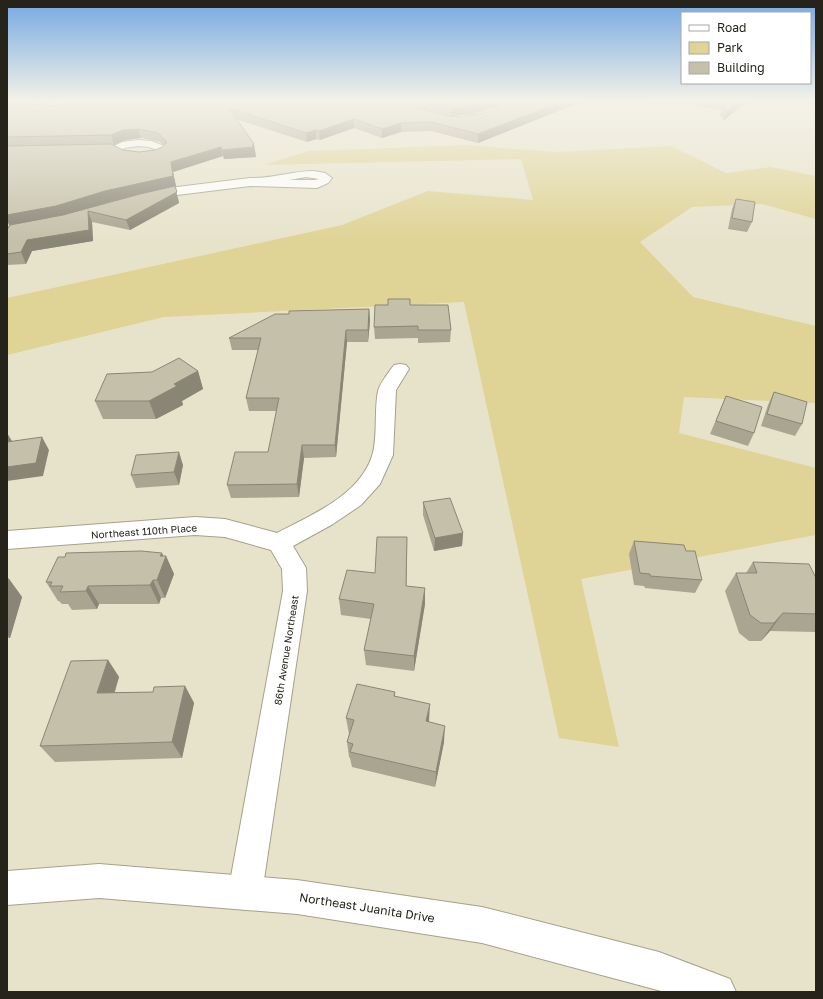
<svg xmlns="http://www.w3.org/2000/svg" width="823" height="999" font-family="'Golos Text',sans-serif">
	<rect width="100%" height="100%" fill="#e7e3cb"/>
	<!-- green -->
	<path fill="#dfd395" d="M467,145L556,152L671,146L726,173L771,167L816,176V219L762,204L692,207L640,242L693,297L816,326V403L684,397L679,433L816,468V535L581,579L619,747L559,738L464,302L164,317L7,355V298L342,225L428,191L533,200L521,159L264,165L309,151Z"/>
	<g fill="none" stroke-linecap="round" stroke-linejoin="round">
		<!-- minor casing -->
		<g stroke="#a5a18a" stroke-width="2">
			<g id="minor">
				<path d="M57,101L69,103L73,107C66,113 48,116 41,110L45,105Z"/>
				<path d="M138,140L151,141L167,147L168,149L167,152C160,160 146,161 136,158L135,156L136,154L151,153L157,150L149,147L138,146L125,148L116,152H88L83,149L88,146H114L122,142Z"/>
				<path d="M314,171L325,173L332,178L328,183L317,188L250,186L177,195L148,201L144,200L142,197L144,194L177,187L250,178C271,179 292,171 314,171ZM306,177L319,179L315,180H289Z"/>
				<path d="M400,364L406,365L409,369L396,390L393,455L380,484L361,505L333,524L293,546L306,568L307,591L262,893L257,905L245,910L233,905L228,893L283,591L282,569L271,550L225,537L195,535L7,549V531L195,517L225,519L277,533C311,515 359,496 372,456C378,439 374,410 378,391C380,383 389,372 394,365Z"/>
			</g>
		</g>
		<!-- secondary casing -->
		<g stroke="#a5a18a" stroke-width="2">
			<path id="secondary" d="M99,864L297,880L482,907L659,952L730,979L736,992H665L482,943L297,914L99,898L7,905V871Z"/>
		</g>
		<!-- minor -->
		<use href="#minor" fill="#fff" fill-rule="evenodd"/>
		<!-- secondary -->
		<use href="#secondary" fill="#fff" fill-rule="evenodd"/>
	</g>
	<!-- wall -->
	<g fill="#a9a591" fill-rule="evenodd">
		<path d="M7,100H58L44,103L14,102L13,103L57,106L69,101L61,100H390L448,116L392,100H586L478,143L431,131L401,132L382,138L354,128L320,140L316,139L307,142L236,119L256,154H255L256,157L224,159L223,156L173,172L176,186L147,192L178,197L179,203L130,230L92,222L93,241L32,251L26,264L7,265V230L9,225L7,221ZM519,100L484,113L461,117L453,116L472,114ZM141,138L160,142L163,145L162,147L155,150L139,152L123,150L112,145H114L126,140ZM136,195L85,209L109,202Z"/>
		<path d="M633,100H749L724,120L720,115L722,109L706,108L678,102L677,105H675L633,101Z"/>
		<path d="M736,199L752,222L747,232L728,229L732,209Z"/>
		<path d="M410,305L451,330L450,342L418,343V338L375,339L374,327Z"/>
		<path d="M369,309L370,321L368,342H347L336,457L304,458L299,497L231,498L227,485L268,452L277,411H249L246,398L258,350H232L229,338L289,314Z"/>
		<path d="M198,371L203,389L182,401L183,405L156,419H103L95,401Z"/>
		<path d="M774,392L802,424L795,436L761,426L768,405Z"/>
		<path d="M726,396L754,433L748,446L710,434Z"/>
		<path d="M183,465L179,485L136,488L131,475Z"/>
		<path d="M423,502L463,533L462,546L434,551L423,515Z"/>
		<path d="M407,537L406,586L425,604L414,671L366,665L364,650L371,619L341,615L339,599L375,573Z"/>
		<path d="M634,541L686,551L702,580L695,593L645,588L644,586L634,585L629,554Z"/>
		<path d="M162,553L163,556H166L174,574L165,598H161L159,604H99L97,609L72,610L68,604H62L59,601H58L46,582Z"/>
		<path d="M753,562L816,578V632L770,631L761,641H749L739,633L725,591L736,573H746Z"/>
		<path d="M7,579H9L22,597L10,638H7Z"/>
		<path d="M108,660L119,677L115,692H153L185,686L194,703L182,758L55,762L40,746Z"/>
		<path d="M395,692V697L429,721V722L444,742L435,787L352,767L350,758L349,757L347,742L349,734L346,718Z"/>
	</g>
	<!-- shaded-wall -->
	<g fill="#898676">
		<path d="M7,100H13L14,102L8,108Z"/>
		<path d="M43,100H58L44,103Z"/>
		<path d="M492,100H519L472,114L450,116L451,108Z"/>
		<path d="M566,100H586L478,143V134Z"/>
		<path d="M676,100H679L677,105H675Z"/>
		<path d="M741,100H749L724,120L727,111Z"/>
		<path d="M354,119V128L320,140L319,131Z"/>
		<path d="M401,123V132L382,138V129Z"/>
		<path d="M138,129L141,138L126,140L114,145L111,135L123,130Z"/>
		<path d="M316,130V139L307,142L306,133Z"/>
		<path d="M254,144L256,157L224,159L222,150Z"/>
		<path d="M221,147L223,156L173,172L176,186L109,202L60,217L10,226L7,220V215L171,162Z"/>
		<path d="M175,186L179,203L130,230L126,220Z"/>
		<path d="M88,211L92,222L93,241L32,251L26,264L21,252L27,240Z"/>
		<path d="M369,309L370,321L368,342V330Z"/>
		<path d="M346,330L347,342L336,457L335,445Z"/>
		<path d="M198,371L203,389L182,401L183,405L156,419L149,401L174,384Z"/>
		<path d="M7,433L12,441L7,455Z"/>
		<path d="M42,437L49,450L43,476L7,481V467Z"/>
		<path d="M302,445L304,458L299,497L297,484Z"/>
		<path d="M179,452L183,465L179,485L174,472Z"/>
		<path d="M463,533L462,546L434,551L435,538Z"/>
		<path d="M407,537V554L406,602V586Z"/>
		<path d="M162,553L165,560L166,556L174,574L165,598L157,580L160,556Z"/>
		<path d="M9,579L22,597L10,638L7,634V585Z"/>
		<path d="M153,580L161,598L159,604L150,585Z"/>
		<path d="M88,586L99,604L97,609L86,591Z"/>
		<path d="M425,588V604L414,671V656Z"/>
		<path d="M783,613L770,631L761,641L774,623Z"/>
		<path d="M108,660L119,677L109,709L97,693Z"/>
		<path d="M185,686L194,703L182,758L172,742Z"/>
		<path d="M430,704L429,721L425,737L426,721Z"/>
		<path d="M445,726L444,742L435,787L436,772Z"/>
	</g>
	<!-- building -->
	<g fill="#c4c0a9" stroke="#898676">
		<path d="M71,100H390L447,116L461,117L484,113L519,100H566L478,134L431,122L401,123L382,129L354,119L319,131L316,130L306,133L229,108L254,144L252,145L254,147L222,150L221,147L171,162L173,176L105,191L56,206L7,215V146L111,144L123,150L139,152L155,150L162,147L167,142L158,133L138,129L123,130L111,135L7,137V101L11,103L57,106L69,102Z"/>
		<path d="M422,100H492L473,105L451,108Z"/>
		<path d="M719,100H741L727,111L722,107L727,101Z"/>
		<path d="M175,186L177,192L126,220L88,211L89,230L27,240L21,252L7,254V230L10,225L63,215L140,194Z"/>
		<path d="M736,199L755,202L752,222L732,218Z"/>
		<path d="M388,299H410V305H448L451,330H418V326L374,327L375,305H388Z"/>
		<path d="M369,309L368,330H346L335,445H302L297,484L227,485L235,452H268L279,398H246L261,338H229L275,314H289V311Z"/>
		<path d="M179,358L198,371L174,384L177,386L149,401H95L107,374L152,372Z"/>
		<path d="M774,392L807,402L802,424L767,414Z"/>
		<path d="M726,396L762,407L754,433L716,421Z"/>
		<path d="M42,437L36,463L7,467V442Z"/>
		<path d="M179,452L174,472L131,475L136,455Z"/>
		<path d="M450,498L463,533L435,538L423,502Z"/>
		<path d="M377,537H407L406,586L425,588L414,656L364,650L374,604L339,599L347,570L375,573Z"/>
		<path d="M634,541L684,545L686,551H695L702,580L650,576V574L640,573Z"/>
		<path d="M141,551L162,553L160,556H166L157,580H153L150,585L88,586L86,591L60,592L63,586H50L52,582H46L58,557H65L66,553Z"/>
		<path d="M753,562L809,564L816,578V614L783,613L774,623H761L750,615L736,573H757Z"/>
		<path d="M7,579H9L7,585Z"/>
		<path d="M108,660L97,693L153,692L154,687L185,686L172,742L40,746L71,661Z"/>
		<path d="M357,684L395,692L394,696L430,704L426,721L445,726L436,772L350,752L353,744L347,742L354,720L346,718Z"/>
	</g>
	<!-- sky -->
	<linearGradient id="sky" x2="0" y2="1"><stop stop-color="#74a8e2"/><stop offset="0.42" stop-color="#f4f2e8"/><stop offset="1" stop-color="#f4f2e8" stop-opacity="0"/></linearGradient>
	<rect width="823" height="240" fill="url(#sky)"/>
	<g text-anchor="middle" stroke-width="4" stroke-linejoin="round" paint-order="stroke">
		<!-- street labels -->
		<g font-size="10" fill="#25231a" stroke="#fff">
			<text transform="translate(144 531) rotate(-4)" y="4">Northeast 110th Place</text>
			<text transform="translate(286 650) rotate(-81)" y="4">86th Avenue Northeast</text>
		</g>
		<!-- near-street labels -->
		<g font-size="12" fill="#25231a" stroke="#fff">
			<text transform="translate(367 908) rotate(9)" y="4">Northeast Juanita Drive</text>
		</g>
	</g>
	<!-- border -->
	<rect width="823" height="999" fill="none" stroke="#25231a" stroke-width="16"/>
	<!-- legend -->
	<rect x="681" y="12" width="130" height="72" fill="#ffffff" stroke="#a8a7a3"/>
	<rect x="689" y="25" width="20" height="6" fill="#ffffff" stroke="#a8a7a3"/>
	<text x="717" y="32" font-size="12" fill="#25231a">Road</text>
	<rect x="689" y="42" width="20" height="12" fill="#dfd395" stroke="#a8a7a3"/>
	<text x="717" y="52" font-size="12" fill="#25231a">Park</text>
	<rect x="689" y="62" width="20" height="12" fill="#c4c0a9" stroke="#a8a7a3"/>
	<text x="717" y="72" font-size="12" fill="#25231a">Building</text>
</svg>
